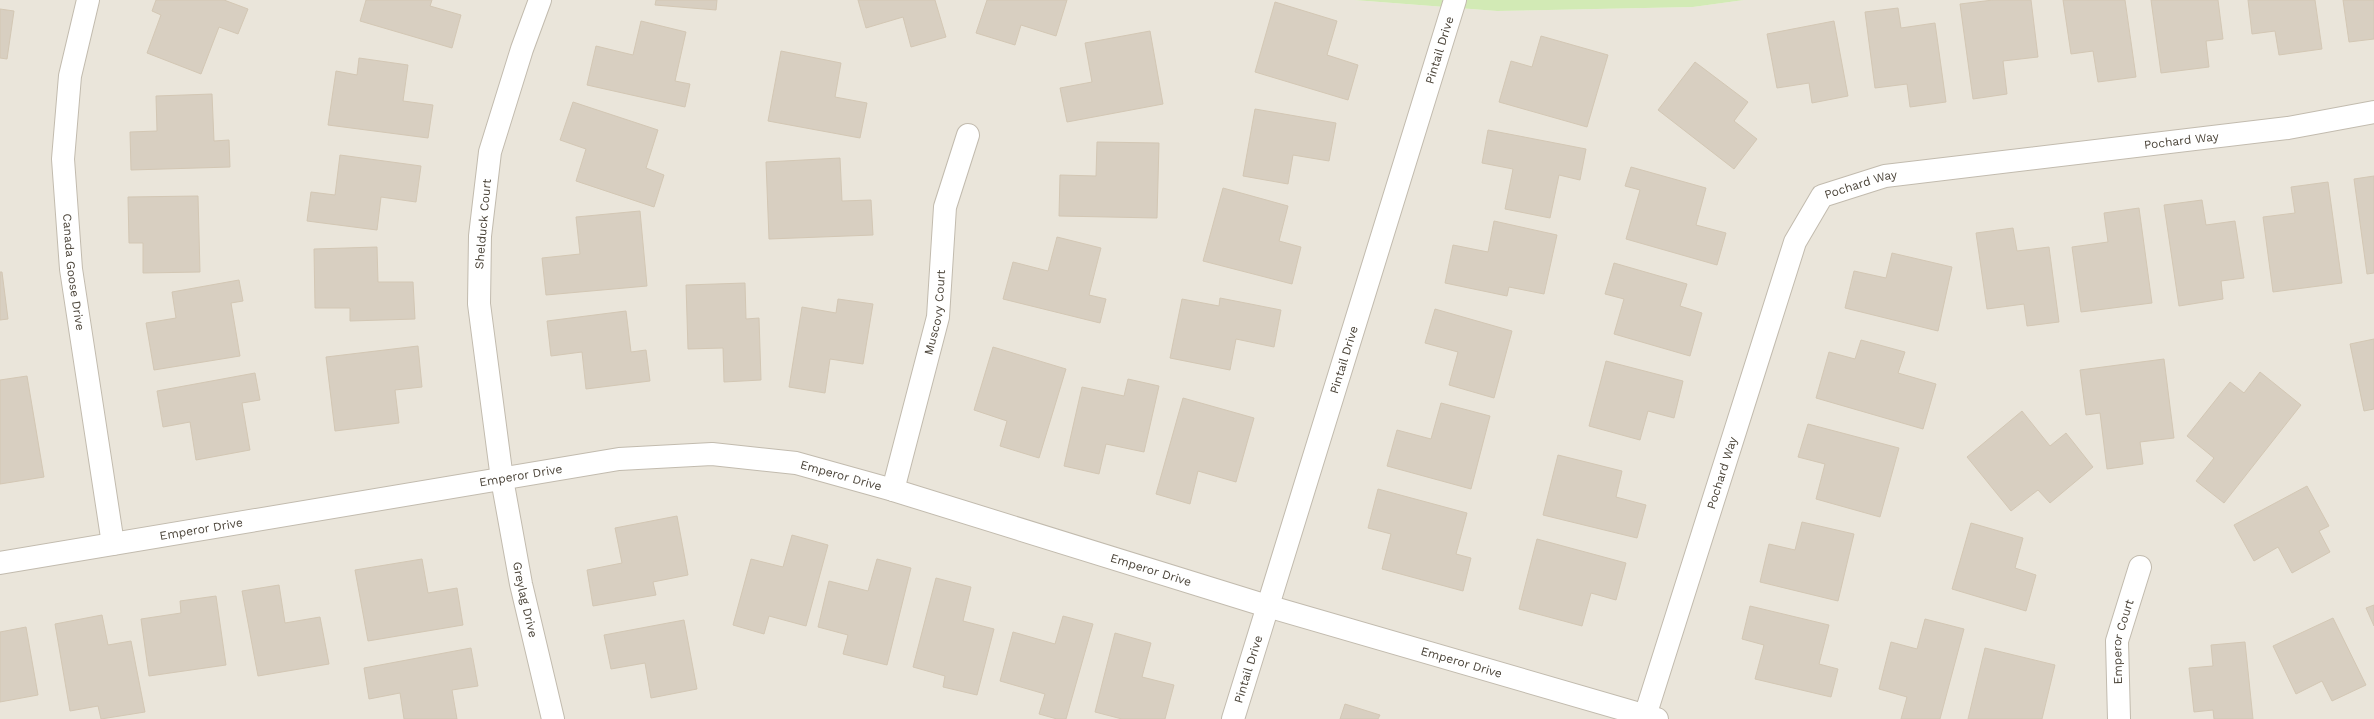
<svg xmlns="http://www.w3.org/2000/svg" width="2374" height="719" font-family="'Work Sans',sans-serif">
	<rect width="100%" height="100%" fill="#f6f3ec"/>
	<!-- residential -->
	<path fill="#eae5da" d="M0,0H1354L1497,11L1693,7L1744,0H2374V719H0Z"/>
	<!-- green -->
	<path fill="#d2eab5" d="M1354,0H1744L1693,7L1497,11Z"/>
	<!-- building -->
	<g fill="#d8cfc1" stroke="#d3c7b4">
		<path d="M156,0H224L248,9L238,34L219,27L201,74L147,53L161,15L152,11Z"/>
		<path d="M366,0H432L430,6L461,15L452,48L360,21Z"/>
		<path d="M656,0H717L716,10L655,5Z"/>
		<path d="M858,0H935L946,37L911,47L903,17L866,28Z"/>
		<path d="M987,0H1067L1056,36L1021,25L1015,45L976,33Z"/>
		<path d="M1993,0H2031L2038,57L2003,61L2007,94L1973,99L1960,4Z"/>
		<path d="M2063,0H2125L2136,77L2098,82L2093,51L2071,54Z"/>
		<path d="M2151,0H2218L2223,39L2206,41L2209,67L2161,73Z"/>
		<path d="M2248,0H2315L2322,49L2279,55L2275,31L2252,34Z"/>
		<path d="M2343,0H2374V39L2349,42Z"/>
		<path d="M1275,2L1337,21L1327,55L1358,65L1348,100L1255,72Z"/>
		<path d="M1898,8L1901,28L1935,23L1946,102L1910,107L1907,84L1875,88L1865,12Z"/>
		<path d="M0,9L14,11L7,59L0,58Z"/>
		<path d="M641,21L686,32L675,81L690,84L685,107L587,85L596,46L633,55Z"/>
		<path d="M1834,21L1848,96L1812,103L1809,83L1777,88L1767,34Z"/>
		<path d="M1150,31L1163,104L1067,122L1060,88L1092,82L1085,43Z"/>
		<path d="M1541,36L1608,55L1587,127L1499,102L1511,61L1532,67Z"/>
		<path d="M781,51L841,63L835,97L867,103L860,138L768,121Z"/>
		<path d="M359,58L408,65L403,101L433,105L428,138L328,125L336,71L357,75Z"/>
		<path d="M1695,62L1748,102L1734,121L1757,139L1734,169L1658,110Z"/>
		<path d="M212,94L214,141L229,140L230,167L131,170L130,132L157,131L156,96Z"/>
		<path d="M573,102L658,130L646,168L664,175L654,207L576,181L586,149L560,140Z"/>
		<path d="M1255,109L1336,123L1329,161L1293,155L1288,184L1243,176Z"/>
		<path d="M1488,130L1586,149L1580,180L1559,175L1550,218L1505,209L1513,169L1482,163Z"/>
		<path d="M1097,142L1159,143L1157,218L1059,216L1060,175L1096,176Z"/>
		<path d="M340,155L421,166L416,202L381,197L377,230L307,221L311,192L335,195Z"/>
		<path d="M840,158L842,201L871,200L873,235L769,239L766,162Z"/>
		<path d="M1631,167L1706,188L1696,225L1726,233L1717,265L1626,239L1640,190L1625,186Z"/>
		<path d="M2374,176V273L2367,274L2354,179Z"/>
		<path d="M2328,182L2342,283L2273,292L2263,217L2295,213L2291,187Z"/>
		<path d="M1223,188L1288,206L1279,241L1301,247L1292,284L1203,261Z"/>
		<path d="M198,196L200,272L143,273V243H129L128,197Z"/>
		<path d="M2202,200L2206,225L2235,221L2244,278L2221,281L2223,299L2179,306L2164,205Z"/>
		<path d="M2139,208L2152,303L2081,312L2072,247L2108,242L2104,213Z"/>
		<path d="M640,211L647,286L546,295L542,258L580,254L576,217Z"/>
		<path d="M1494,221L1557,235L1544,294L1509,287L1507,296L1445,283L1453,245L1488,252Z"/>
		<path d="M2013,228L2017,251L2049,247L2059,322L2027,326L2024,304L1987,309L1976,233Z"/>
		<path d="M1057,237L1101,248L1089,295L1106,299L1100,323L1003,299L1013,262L1048,271Z"/>
		<path d="M377,247L378,282H413L415,319L350,321V308H315L314,249Z"/>
		<path d="M1892,253L1952,267L1938,331L1845,308L1854,271L1886,278Z"/>
		<path d="M1614,263L1687,284L1680,306L1702,313L1690,356L1614,334L1624,299L1605,294Z"/>
		<path d="M0,272H2L8,319L0,320Z"/>
		<path d="M239,280L243,301L231,303L240,356L154,370L146,323L176,318L172,292Z"/>
		<path d="M745,283L746,319L759,318L761,380L724,382L723,348L688,349L686,285Z"/>
		<path d="M1220,298L1281,310L1274,347L1236,339L1230,370L1170,358L1182,299L1219,306Z"/>
		<path d="M838,299L873,304L863,364L830,359L825,393L789,387L802,307L836,313Z"/>
		<path d="M1435,309L1512,331L1494,398L1449,385L1458,352L1425,343Z"/>
		<path d="M626,311L631,352L646,350L650,381L586,389L582,352L551,356L547,321Z"/>
		<path d="M2374,339V409L2364,411L2350,344Z"/>
		<path d="M1861,340L1905,352L1898,373L1936,384L1923,429L1816,398L1829,352L1855,359Z"/>
		<path d="M418,346L422,387L395,390L399,423L335,431L326,357Z"/>
		<path d="M993,347L1066,369L1039,458L1000,446L1007,421L974,410Z"/>
		<path d="M2164,359L2174,438L2140,442L2143,464L2107,469L2100,413L2086,415L2080,370Z"/>
		<path d="M1606,361L1683,381L1674,418L1648,411L1640,440L1589,426Z"/>
		<path d="M2260,372L2301,405L2224,503L2196,481L2214,458L2187,436L2230,382L2244,393Z"/>
		<path d="M255,373L260,400L242,403L250,450L196,460L190,422L163,427L157,391Z"/>
		<path d="M27,376L44,477L0,484V380Z"/>
		<path d="M1128,379L1159,386L1144,452L1106,444L1099,474L1064,466L1082,387L1124,396Z"/>
		<path d="M1183,398L1254,418L1236,482L1198,471L1190,504L1156,494Z"/>
		<path d="M1441,403L1490,416L1471,489L1387,466L1397,430L1431,439Z"/>
		<path d="M2022,411L2050,446L2066,433L2093,467L2050,503L2038,490L2011,511L1967,457Z"/>
		<path d="M1808,424L1899,448L1880,517L1816,499L1825,464L1798,457Z"/>
		<path d="M1558,455L1622,471L1616,497L1646,505L1637,538L1543,515Z"/>
		<path d="M2307,486L2329,526L2319,531L2330,552L2292,573L2278,547L2254,561L2234,525Z"/>
		<path d="M1378,489L1467,513L1456,554L1471,558L1463,591L1382,569L1391,534L1368,528Z"/>
		<path d="M677,516L688,575L653,582L656,595L593,606L587,570L622,563L615,528Z"/>
		<path d="M1802,522L1854,534L1838,601L1760,582L1769,544L1795,550Z"/>
		<path d="M1971,523L2023,538L2015,568L2036,575L2026,611L1952,589Z"/>
		<path d="M792,535L828,545L806,626L769,616L764,634L733,625L751,559L783,567Z"/>
		<path d="M1537,539L1626,563L1616,600L1591,593L1582,626L1519,609Z"/>
		<path d="M422,559L428,593L457,588L463,625L368,641L355,570Z"/>
		<path d="M877,559L911,568L887,665L843,654L848,635L818,627L829,581L868,591Z"/>
		<path d="M936,578L971,587L963,621L994,629L977,695L943,687L945,676L913,667Z"/>
		<path d="M279,585L285,623L320,617L329,664L258,676L242,591Z"/>
		<path d="M216,596L226,665L149,676L141,619L181,613L180,601Z"/>
		<path d="M2374,605V626L2366,608Z"/>
		<path d="M1750,606L1829,625L1819,664L1838,669L1831,697L1755,679L1764,645L1742,639Z"/>
		<path d="M102,615L108,645L131,641L145,712L101,719L98,706L70,711L55,624Z"/>
		<path d="M1063,616L1093,624L1066,719H1057L1039,714L1045,694L1000,681L1013,632L1055,644Z"/>
		<path d="M2333,618L2366,685L2332,701L2322,681L2296,694L2273,646Z"/>
		<path d="M1925,619L1964,629L1940,719H1901L1907,697L1879,689L1891,642L1917,649Z"/>
		<path d="M684,620L697,689L651,698L645,663L611,669L604,635Z"/>
		<path d="M26,627L38,695L0,702V632Z"/>
		<path d="M1115,633L1151,643L1142,677L1174,685L1165,719H1122L1095,712Z"/>
		<path d="M2245,642L2253,719H2214L2213,710L2194,712L2189,668L2213,666L2211,645Z"/>
		<path d="M471,648L478,686L452,690L457,719H404L400,693L369,699L364,668Z"/>
		<path d="M1985,648L2055,665L2042,719H1968Z"/>
		<path d="M1345,704L1380,715L1378,719H1340Z"/>
	</g>
	<g fill="none" stroke-linecap="round" stroke-linejoin="round">
		<!-- minor casing -->
		<g stroke="#c2bbae" stroke-width="24">
			<g id="minor">
				<path id="s1" d="M88,0L70,76L63,159L71,269L113,544"/>
				<path id="s2" d="M540,0L522,49L490,152L480,236L479,304L502,479L521,584L553,719"/>
				<path id="s3" d="M893,490L938,317L945,207L968,135"/>
				<path id="s4" d="M0,563L619,459L712,454L796,463L893,490L1267,606L1657,719"/>
				<path id="s5" d="M1645,716L1795,242L1822,196L1885,176L2288,128L2374,112"/>
				<path id="s6" d="M1233,719L1455,0"/>
				<path id="s7" d="M2119,719L2117,641L2140,567"/>
			</g>
		</g>
		<!-- minor -->
		<use href="#minor" stroke="#fff" stroke-width="22"/>
	</g>
	<g text-anchor="middle" stroke-width="3.5" stroke-linejoin="round" paint-order="stroke">
		<!-- street labels -->
		<g font-size="12" fill="#4b4439" stroke="#fff">
			<text dy="4" stroke="none"><textPath href="#s6" startOffset="700">Pintail Drive</textPath></text>
			<text dy="4" stroke="none"><textPath href="#s5" startOffset="915">Pochard Way</textPath></text>
			<text dy="4" stroke="none"><textPath href="#s5" startOffset="591">Pochard Way</textPath></text>
			<text transform="translate(483 224) rotate(-85)" y="4">Shelduck Court</text>
			<text dy="4" stroke="none"><textPath href="#s1" startOffset="275">Canada Goose Drive</textPath></text>
			<text dy="4" stroke="none"><textPath href="#s3" startOffset="183">Muscovy Court</textPath></text>
			<text dy="4" stroke="none"><textPath href="#s6" startOffset="376">Pintail Drive</textPath></text>
			<text dy="4" stroke="none"><textPath href="#s5" startOffset="255">Pochard Way</textPath></text>
			<text dy="4" stroke="none"><textPath href="#s4" startOffset="528">Emperor Drive</textPath></text>
			<text dy="4" stroke="none"><textPath href="#s4" startOffset="852">Emperor Drive</textPath></text>
			<text dy="4" stroke="none"><textPath href="#s4" startOffset="204">Emperor Drive</textPath></text>
			<text dy="4" stroke="none"><textPath href="#s4" startOffset="1176">Emperor Drive</textPath></text>
			<text dy="4" stroke="none"><textPath href="#s2" startOffset="612">Greylag Drive</textPath></text>
			<text dy="4" stroke="none"><textPath href="#s7" startOffset="78">Emperor Court</textPath></text>
			<text dy="4" stroke="none"><textPath href="#s4" startOffset="1500">Emperor Drive</textPath></text>
			<text dy="4" stroke="none"><textPath href="#s6" startOffset="52">Pintail Drive</textPath></text>
		</g>
	</g>
</svg>
